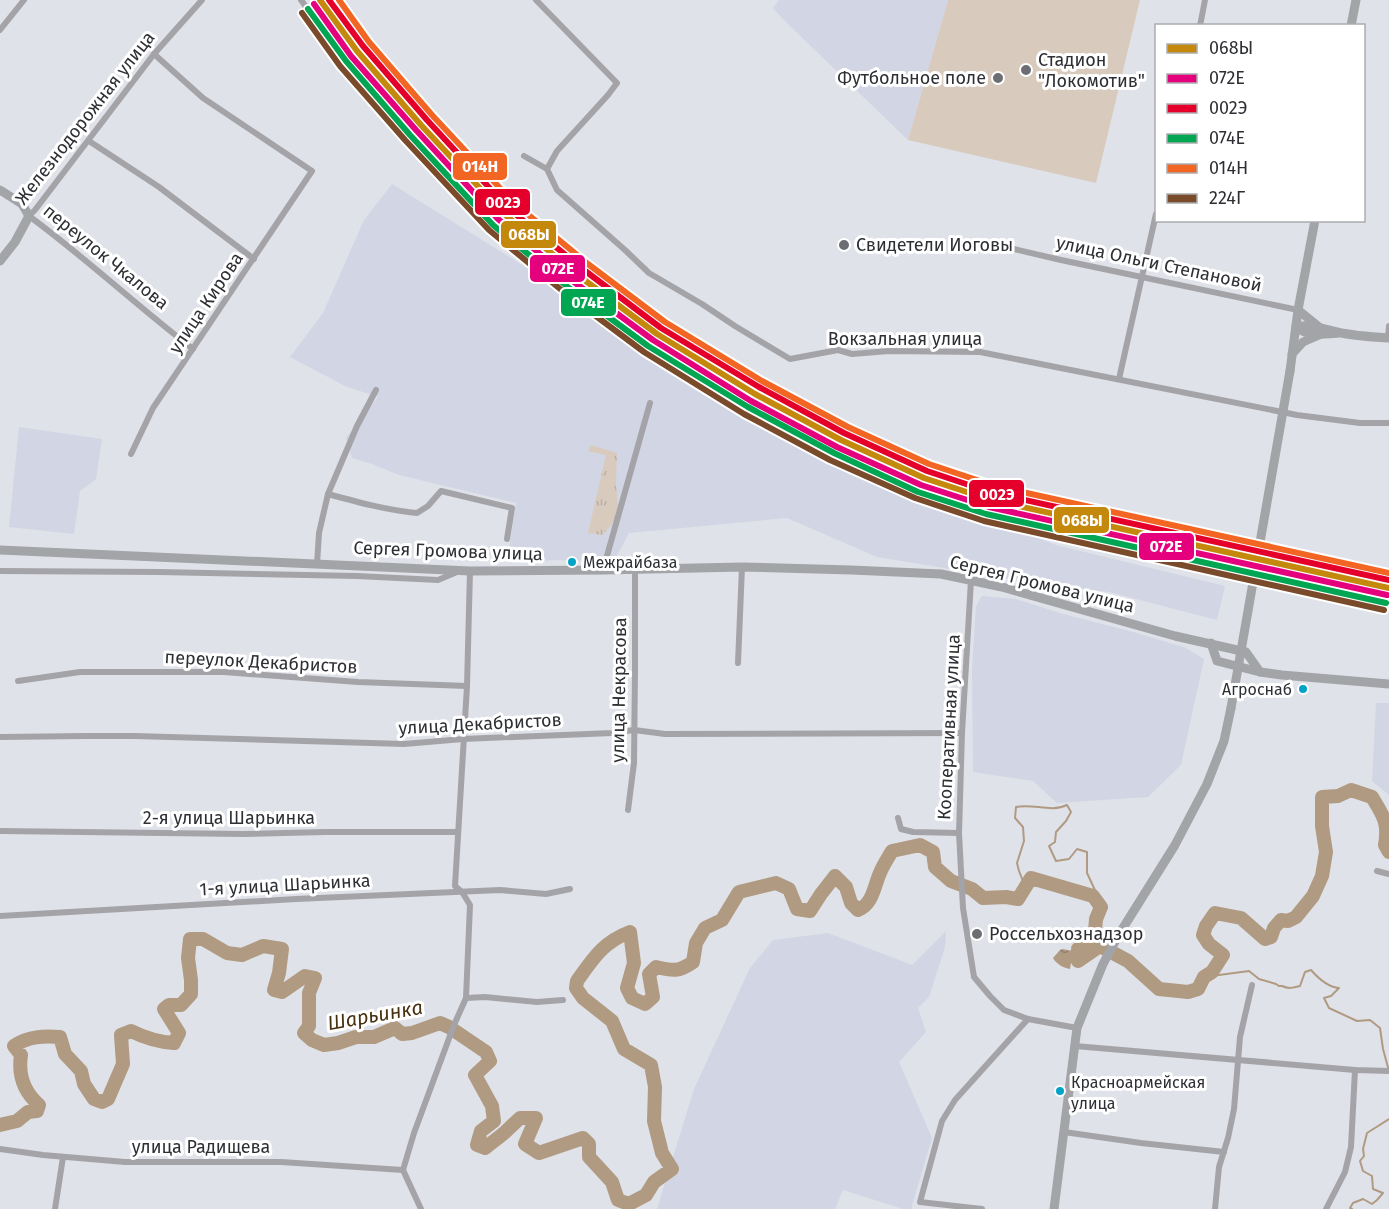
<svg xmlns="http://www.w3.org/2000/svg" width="1389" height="1209" font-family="'Fira Sans',sans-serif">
	<defs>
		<pattern id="park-tufts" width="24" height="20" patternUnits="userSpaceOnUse" patternTransform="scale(1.5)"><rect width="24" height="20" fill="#d8cbbe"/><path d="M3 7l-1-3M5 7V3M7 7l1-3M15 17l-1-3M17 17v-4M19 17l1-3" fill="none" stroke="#baafa4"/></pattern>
		<pattern id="water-ripples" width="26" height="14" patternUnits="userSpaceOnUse" patternTransform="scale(1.5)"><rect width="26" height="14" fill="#b09b82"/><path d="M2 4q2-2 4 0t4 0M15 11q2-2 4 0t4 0" fill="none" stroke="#907f6b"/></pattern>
	</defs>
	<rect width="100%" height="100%" fill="#e0e2e9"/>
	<!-- built -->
	<g fill="#d1d5e4">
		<path d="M779,0H948L908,140L787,23L773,8Z"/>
		<path d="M392,184L627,330L771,414L886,473L958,506L1056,545L1225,586L1217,620L1109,592L1049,585L877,557L787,518L629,533L614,561L554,560L530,562L509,549L516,503L399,475L372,464L352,458L346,438L378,397L345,386L290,357L323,313L364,220Z"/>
		<path d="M19,427L102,439L96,479L80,491L74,534L9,527Z"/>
		<path d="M982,596L1016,599L1063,614L1137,633L1186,648L1204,659L1181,765L1148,797L1057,803L1033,781L973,772L972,671L976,606Z"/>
		<path d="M1376,703H1389V795L1372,781Z"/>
		<path d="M946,931L945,947L929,997L918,1008L926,1032L899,1062L932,1138L911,1209H903L843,1190L835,1209H657L694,1089L750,968L773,940L828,933L912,965Z"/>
	</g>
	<!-- grass -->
	<path fill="#d8cbbe" d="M948,0H1140L1096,183L908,140Z"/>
	<!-- park -->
	<path fill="url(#park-tufts)" d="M591,445L617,453L616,485L618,505L615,520L609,528L602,535L588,533L606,455L588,451Z"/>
	<!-- water -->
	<path fill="url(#water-ripples)" d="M1062,949L1080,952V957L1076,962L1071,963L1070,969C1064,968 1056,964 1053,958L1060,950Z"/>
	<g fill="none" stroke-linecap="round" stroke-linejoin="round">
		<!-- stream -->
		<g stroke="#b09b82" stroke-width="2">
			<path d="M1025,886L1019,871L1017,863L1024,841L1023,827L1015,818L1016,807C1033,803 1051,813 1067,805L1071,812L1066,821L1056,832L1055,842L1049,846L1056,861L1069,859L1077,849L1087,852V873L1100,901L1101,907"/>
			<path d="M1204,977L1249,971L1259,979L1276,984L1279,986H1282C1288,989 1293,988 1300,986L1305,972L1311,970C1318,978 1327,987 1339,988L1331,996L1324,998L1329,1008L1357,1021L1370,1020L1380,1028L1383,1049L1389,1071"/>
			<path d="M1352,1209L1350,1208L1353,1203L1363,1199L1372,1204L1377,1200L1383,1193L1373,1189L1372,1176L1363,1171L1360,1161L1364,1156L1363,1149L1367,1133L1389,1119"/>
		</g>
		<!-- river -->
		<path stroke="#b09b82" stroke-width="14" d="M0,1125L17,1121L28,1112L37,1111L39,1105C24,1092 18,1075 21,1055L14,1046C28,1036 44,1036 60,1037L65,1054L81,1071L84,1084L94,1099L102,1102L108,1099L123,1064L121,1035L131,1031C145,1038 158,1042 174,1043L179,1033L164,1009L169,1005H181L191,994V980L188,958L190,939H203L227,953L242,955L263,946L282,949L279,973L274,990L282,992L305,976L315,978L309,993V1026L304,1033L312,1040L324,1045L338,1043L356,1037H374L395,1028L402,1034L412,1033L440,1023L449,1027L486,1052L490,1061L475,1075L492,1106L494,1121L481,1131L477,1145L485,1148L503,1134L520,1118H536L525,1144L539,1153L583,1138L589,1144V1157L612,1182L618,1200L629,1204L646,1195L654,1182L672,1169L662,1153L654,1121L655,1087L651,1065L624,1049L612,1021L583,998L576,988L577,981C593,959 603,942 630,932L634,963L627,988L632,998L645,1004L653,997L649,974L656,967C673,971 679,972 693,962L696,943L705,928L722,920L739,892L776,883L789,889L797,909L810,911L821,894L835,876L846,887L851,903L858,910C873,904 874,886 880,873C883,865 888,858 892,851L920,845L933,852L935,867L951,881L972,889L983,898L1006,897L1018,899L1031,878L1093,896L1101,907L1096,919L1094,943L1078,949V961L1100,946L1128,961L1159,989L1188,992L1198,989L1204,977L1212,972L1223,955L1209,944L1203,935L1206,926L1215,913L1241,918L1265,939L1271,937L1274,928L1281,920L1288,921L1296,917L1313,896L1322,876L1326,852L1322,826V797L1338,796L1351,790L1372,797C1383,815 1389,823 1385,845L1389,852"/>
		<!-- street -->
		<g stroke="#a4a4a8" stroke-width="6">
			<path d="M301,0L337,49L342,48"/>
			<path d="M536,0L617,83L608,95L557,151L547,169"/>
			<path d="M1200,26L1205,0"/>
			<path d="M0,30L24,0"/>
			<path d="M89,141L159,187L254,259"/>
			<path d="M524,156L547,169L557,190L625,250L649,273L702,304L735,326L790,359L838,350L852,354L889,351L980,352L1297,415L1360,423H1389"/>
			<path d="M1014,249L1061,260L1298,310"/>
			<path d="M1388,338L1389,326"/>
			<path d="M193,349C137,306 86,258 29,216L35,210L154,54L202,0"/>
			<path d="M1119,379L1156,214"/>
			<path d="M131,454L153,408L312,171L203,98L154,54"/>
			<path d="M328,494C357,502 386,510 417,513L428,506L441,491L512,508L507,539"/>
			<path d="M317,564L319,533L328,494L357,426L376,390"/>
			<path d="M603,570L650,403"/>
			<path d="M0,571L158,572L357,576L438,580L457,572"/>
			<path d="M971,580L962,733L959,833L963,908L974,977L990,996L1004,1010L1028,1019L1077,1028"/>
			<path d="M738,663L742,567"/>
			<path d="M18,681L80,672H224L358,682L467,686"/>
			<path d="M0,737L85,736H135L404,744L463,739L612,733L634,730L665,734L962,733"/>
			<path d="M628,810L634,763L635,670V570"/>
			<path d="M898,818L901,829L913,832L959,833"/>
			<path d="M0,831L243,834L325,832H458"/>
			<path d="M1377,871L1389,874"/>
			<path d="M0,916L296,899L500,890L546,894L570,889"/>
			<path d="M466,998L485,997L537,1002L563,1000"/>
			<path d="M1075,1046L1355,1070L1389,1071"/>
			<path d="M1064,1132L1141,1143L1224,1152"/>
			<path d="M0,1149L43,1155L125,1162H281L403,1170"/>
			<path d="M403,1170L414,1133L454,1025L466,998L470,905L462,892L455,886L467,686L470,571"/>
			<path d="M403,1170L421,1209"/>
			<path d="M55,1209L63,1157"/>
			<path d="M982,1209L920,1202L942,1121L955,1100L1028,1019"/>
			<path d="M1215,1209L1219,1167L1228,1138L1234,1109L1240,1037L1252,985"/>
			<path d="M1326,1209L1345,1172L1351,1147L1355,1070"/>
		</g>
		<!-- secondary -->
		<g stroke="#a3a4a8" stroke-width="9">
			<path d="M1351,26L1356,0"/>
			<path d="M0,190L22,204L29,216L15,242L0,261"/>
			<path d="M1298,310L1319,327"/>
			<path d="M1339,333C1324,334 1308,337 1296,327C1309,323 1324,329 1337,332C1354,336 1372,337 1389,338"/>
			<path d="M1292,354L1303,342L1319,335"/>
			<path d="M1290,371L1298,310L1315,220"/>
			<path d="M0,550L470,571L603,570L742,567L851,570L941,574L1002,587L1175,636L1246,652L1260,672"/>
			<path d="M1211,643L1217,661L1260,672L1282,675L1389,684"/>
			<path d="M1054,1209L1077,1028L1103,964L1118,936L1175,845L1207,784L1224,741L1231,708"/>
		</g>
		<!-- rail casing -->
		<g stroke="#a9a9ae" stroke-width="4.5">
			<path id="rail" d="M334,0L367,46L428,119L511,204L584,266L665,325L761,384L847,430L933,468L995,489L1132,519L1262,550L1361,570L1389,574"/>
		</g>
		<!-- rail -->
		<use href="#rail" stroke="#fff" stroke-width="2" stroke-dasharray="7" stroke-linecap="butt"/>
		<!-- secondary-bridge -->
		<path stroke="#a3a4a8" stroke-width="9" d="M1231,708L1290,371"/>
		<!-- rail-1 casing -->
		<g stroke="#fff" stroke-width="10">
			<path id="rail-1" d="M320,0L357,51L421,125L503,213L579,276L657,334L755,394L841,440L924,478L991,500L1389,588"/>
		</g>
		<!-- rail-2 casing -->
		<g stroke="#fff" stroke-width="10">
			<path id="rail-2" d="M314,4L351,56L416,130L498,219L574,282L653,340L751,401L837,447L921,485L989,507L1387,595"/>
		</g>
		<!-- rail-3 casing -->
		<g stroke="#fff" stroke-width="10">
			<path id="rail-3" d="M329,0L363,46L427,120L508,208L584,270L661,328L759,387L844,433L927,471L993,493L1389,580"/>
		</g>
		<!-- rail-4 casing -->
		<g stroke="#fff" stroke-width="10">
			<path id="rail-4" d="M308,9L346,61L410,135L493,225L569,288L648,346L748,407L834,453L918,492L986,514L1386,603"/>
		</g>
		<!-- rail-5 casing -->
		<g stroke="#fff" stroke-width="10">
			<path id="rail-5" d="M339,0L369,42L432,115L513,202L588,264L665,322L762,381L848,427L929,464L995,486L1389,573"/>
		</g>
		<!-- rail-6 casing -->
		<g stroke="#fff" stroke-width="10">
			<path id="rail-6" d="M302,13L340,66L405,140L489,230L565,293L644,352L744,414L830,460L915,498L984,521L1384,610"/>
		</g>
		<!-- rail-1 -->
		<use href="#rail-1" stroke="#c4880d" stroke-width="6"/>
		<!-- rail-2 -->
		<use href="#rail-2" stroke="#e5007d" stroke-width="6"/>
		<!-- rail-3 -->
		<use href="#rail-3" stroke="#e4002b" stroke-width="6"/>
		<!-- rail-4 -->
		<use href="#rail-4" stroke="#00a651" stroke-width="6"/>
		<!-- rail-5 -->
		<use href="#rail-5" stroke="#f26522" stroke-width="6"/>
		<!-- rail-6 -->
		<use href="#rail-6" stroke="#7a4b2a" stroke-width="6"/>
	</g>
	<!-- markers -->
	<g fill="#6c6e73" stroke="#fff" stroke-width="2">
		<circle cx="1026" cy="70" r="6"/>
		<circle cx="998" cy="78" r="6"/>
		<circle cx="844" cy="245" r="6"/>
		<circle cx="977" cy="934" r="6"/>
	</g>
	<g fill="#02a3c6" stroke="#fff" stroke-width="2">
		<circle cx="572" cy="562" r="5"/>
		<circle cx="1303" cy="689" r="5"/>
		<circle cx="1060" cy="1091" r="5"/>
	</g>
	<g text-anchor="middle" stroke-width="6" stroke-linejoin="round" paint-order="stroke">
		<!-- bus labels -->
		<g font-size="16" fill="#2d2f34" stroke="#fff" text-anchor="start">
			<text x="583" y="568">Межрайбаза</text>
			<text x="1292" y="695" text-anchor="end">Агроснаб</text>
			<text x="1071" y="1088">Красноармейская<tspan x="1071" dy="21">улица</tspan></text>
		</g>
		<!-- poi labels -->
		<g font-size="18" fill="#2d2f34" stroke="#fff" text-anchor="start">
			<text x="1038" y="66">Стадион<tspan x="1038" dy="21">"Локомотив"</tspan></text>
			<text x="986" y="84" text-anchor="end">Футбольное поле</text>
			<text x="856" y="251">Свидетели Иоговы</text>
			<text x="989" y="940">Россельхознадзор</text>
		</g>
		<!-- street labels -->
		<g font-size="18" fill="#2d2f34" stroke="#fff">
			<text transform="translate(85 118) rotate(-52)" y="6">Железнодорожная улица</text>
			<text transform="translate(106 257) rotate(39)" y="6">переулок Чкалова</text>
			<text transform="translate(1159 264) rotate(12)" y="6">улица Ольги Степановой</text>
			<text transform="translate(206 303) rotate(-56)" y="6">улица Кирова</text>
			<text x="905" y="345">Вокзальная улица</text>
			<text transform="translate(448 551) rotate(2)" y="6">Сергея Громова улица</text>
			<text transform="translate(1042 584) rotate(14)" y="6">Сергея Громова улица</text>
			<text transform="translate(261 662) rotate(3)" y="6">переулок Декабристов</text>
			<text transform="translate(619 690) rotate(-89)" y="6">улица Некрасова</text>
			<text transform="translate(480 724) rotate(-3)" y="6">улица Декабристов</text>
			<text transform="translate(949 727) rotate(-87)" y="6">Кооперативная улица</text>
			<text x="229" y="824">2-я улица Шарьинка</text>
			<text transform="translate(285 885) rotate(-3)" y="6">1-я улица Шарьинка</text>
			<text x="201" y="1153">улица Радищева</text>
		</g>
		<!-- water labels -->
		<g font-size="20" font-style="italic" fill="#47300f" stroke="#fff">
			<text transform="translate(375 1015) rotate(-10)" y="7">Шарьинка</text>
		</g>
	</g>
	<g stroke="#fff" stroke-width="2">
		<rect x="452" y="152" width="56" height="29" rx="6" fill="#f26522"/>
		<rect x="474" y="188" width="57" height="28" rx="6" fill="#e4002b"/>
		<rect x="500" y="220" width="57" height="29" rx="6" fill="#c4880d"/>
		<rect x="529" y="254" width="57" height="29" rx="6" fill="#e5007d"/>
		<rect x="560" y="288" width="57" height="29" rx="6" fill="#00a651"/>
		<rect x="968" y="479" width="57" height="29" rx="6" fill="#e4002b"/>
		<rect x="1053" y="506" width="57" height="28" rx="6" fill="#c4880d"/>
		<rect x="1138" y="532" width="57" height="29" rx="6" fill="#e5007d"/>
	</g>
	<g font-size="16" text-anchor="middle" font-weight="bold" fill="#fff">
		<text x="480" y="172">014Н</text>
		<text x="503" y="208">002Э</text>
		<text x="529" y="240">068Ы</text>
		<text x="558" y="274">072Е</text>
		<text x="588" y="308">074Е</text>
		<text x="997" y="500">002Э</text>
		<text x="1082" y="526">068Ы</text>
		<text x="1166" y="552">072Е</text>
	</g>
	<!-- legend -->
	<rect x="1155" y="24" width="210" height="198" fill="#ffffff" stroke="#abacae" stroke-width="1.5"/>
	<rect x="1167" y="44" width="30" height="9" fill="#c4880d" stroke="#abacae" stroke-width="1.5"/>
	<text x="1209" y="54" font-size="18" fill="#2d2f34">068Ы</text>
	<rect x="1167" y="74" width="30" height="9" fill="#e5007d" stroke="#abacae" stroke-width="1.5"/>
	<text x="1209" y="84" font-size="18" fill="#2d2f34">072Е</text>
	<rect x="1167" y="104" width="30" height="9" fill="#e4002b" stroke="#abacae" stroke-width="1.5"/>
	<text x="1209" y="114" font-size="18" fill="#2d2f34">002Э</text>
	<rect x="1167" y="134" width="30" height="9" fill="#00a651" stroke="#abacae" stroke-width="1.5"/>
	<text x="1209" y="144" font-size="18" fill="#2d2f34">074Е</text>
	<rect x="1167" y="164" width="30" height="9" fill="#f26522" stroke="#abacae" stroke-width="1.5"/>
	<text x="1209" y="174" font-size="18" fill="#2d2f34">014Н</text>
	<rect x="1167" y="194" width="30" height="9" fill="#7a4b2a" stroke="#abacae" stroke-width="1.5"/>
	<text x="1209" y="204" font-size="18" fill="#2d2f34">224Г</text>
</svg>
